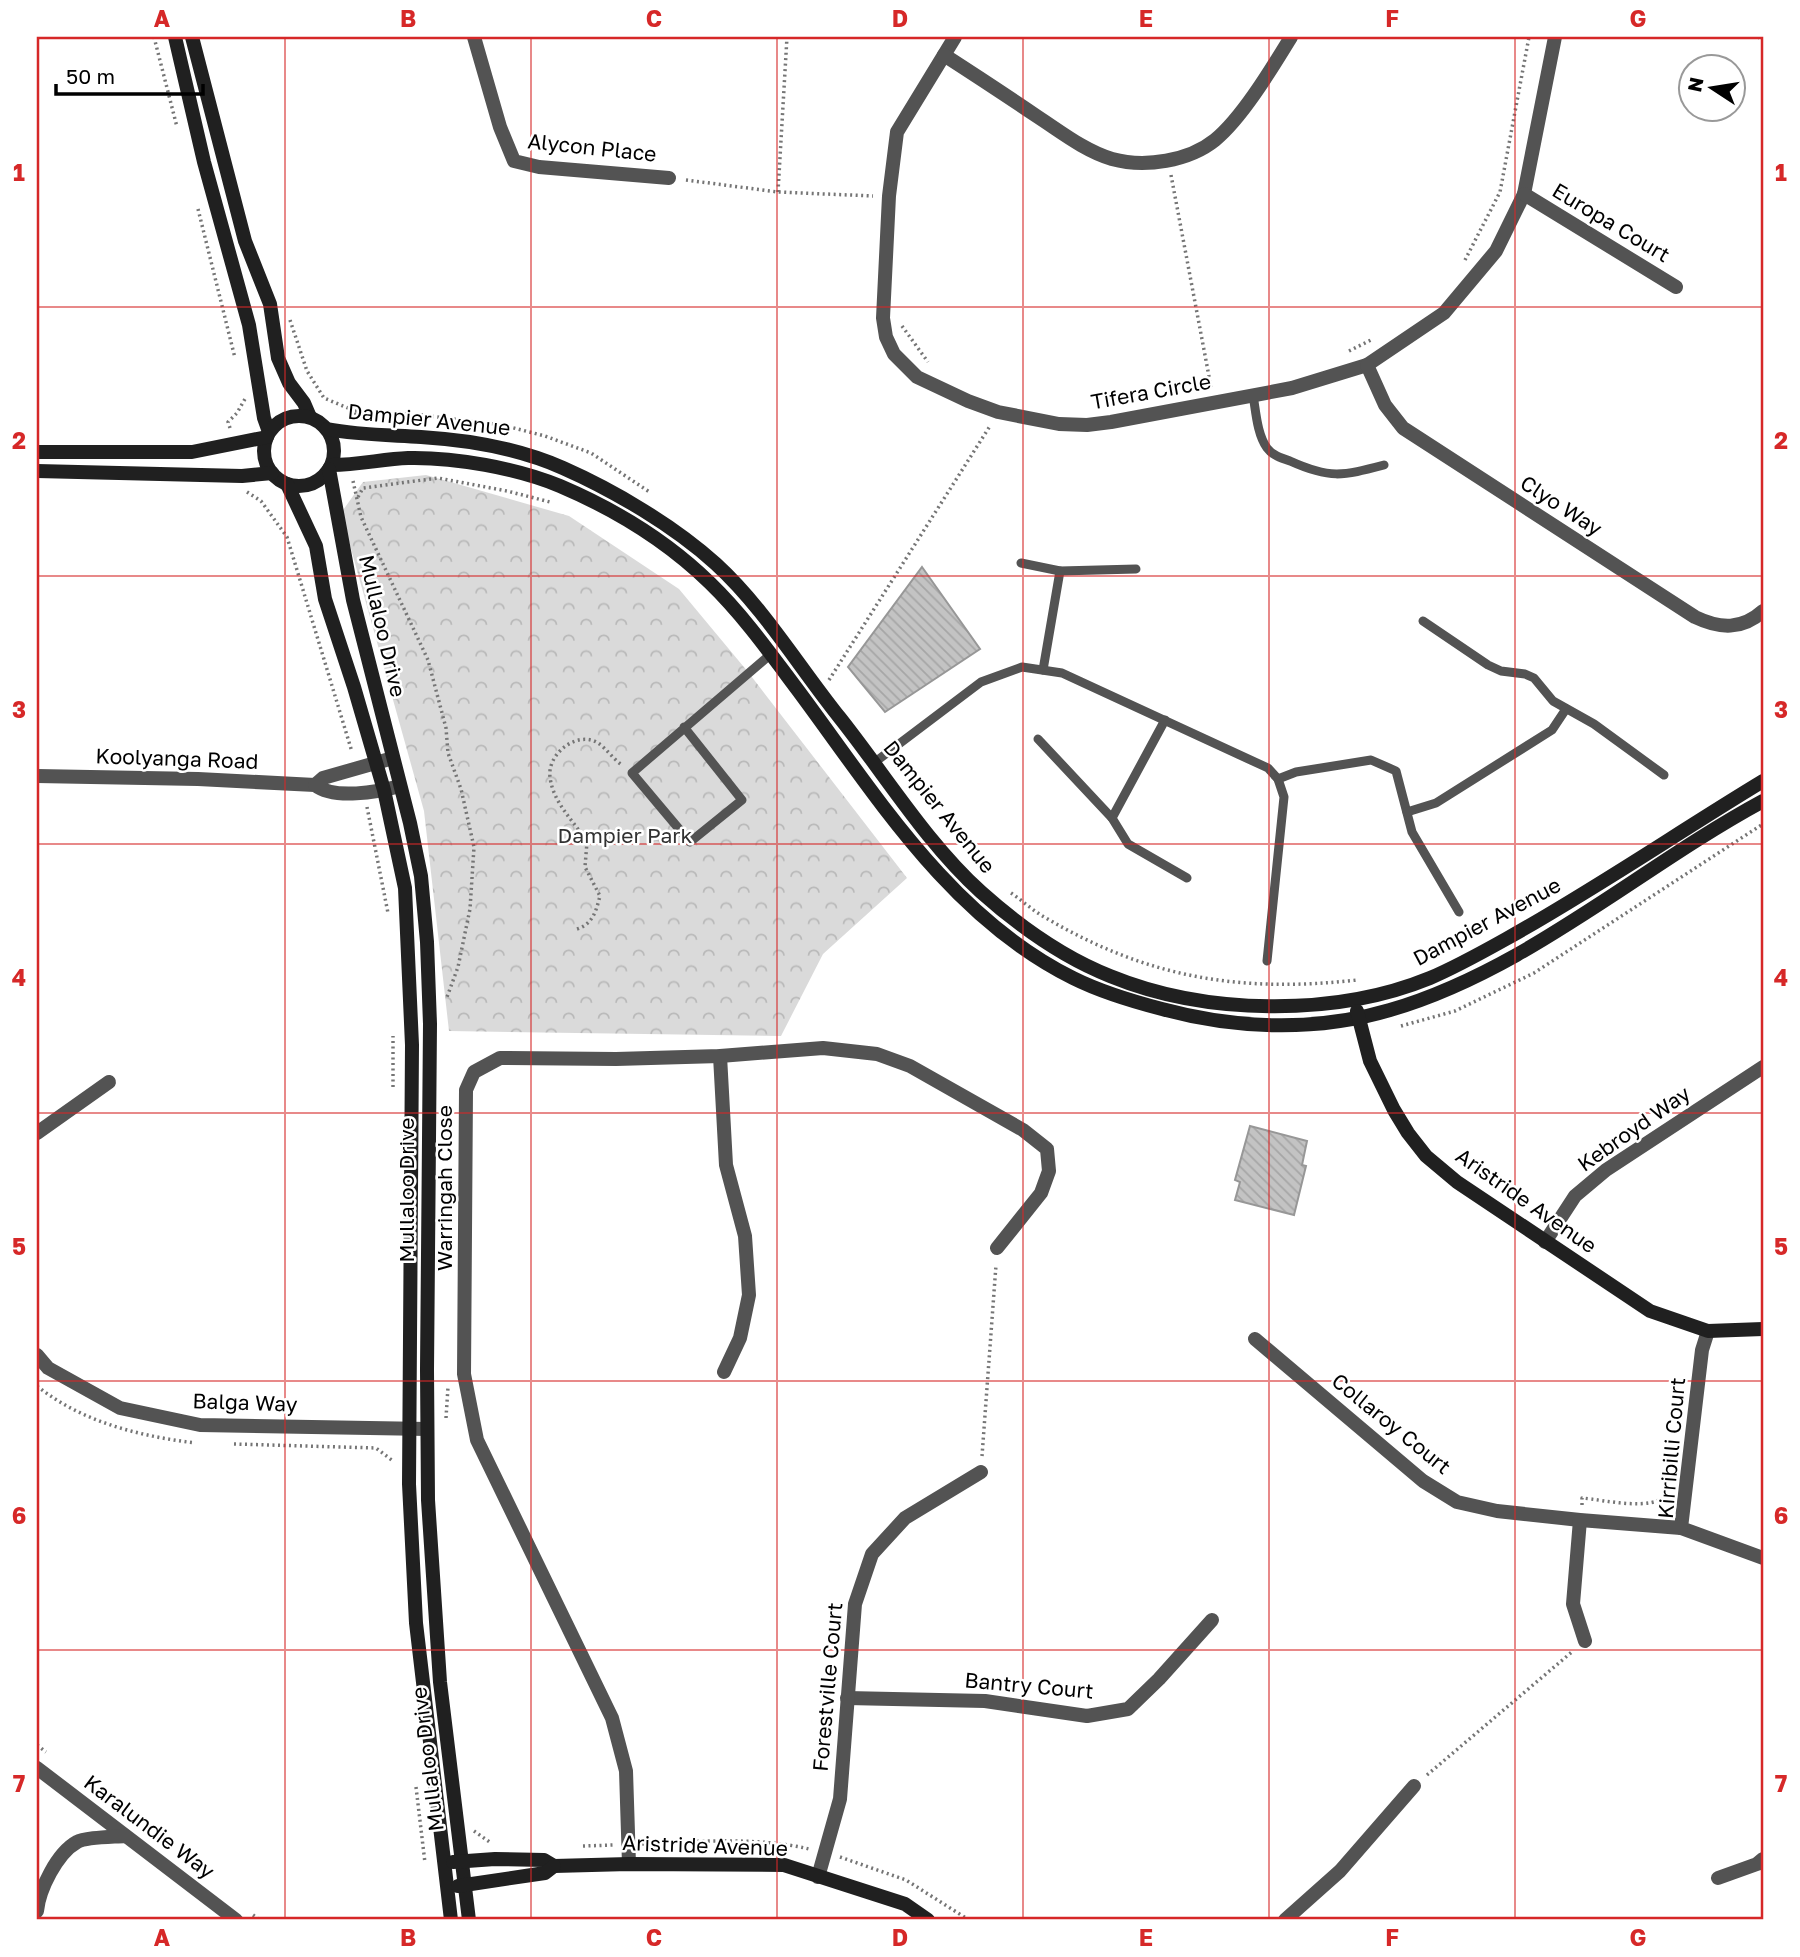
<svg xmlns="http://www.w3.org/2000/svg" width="1800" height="1957" font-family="'Golos Text',sans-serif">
	<defs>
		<pattern id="park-crowns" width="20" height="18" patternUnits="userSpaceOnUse" patternTransform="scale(1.75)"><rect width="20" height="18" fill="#dadada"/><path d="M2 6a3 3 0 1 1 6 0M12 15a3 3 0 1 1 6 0" fill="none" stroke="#b9b9b9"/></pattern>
		<pattern id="building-back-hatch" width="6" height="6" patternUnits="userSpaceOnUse" patternTransform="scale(1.75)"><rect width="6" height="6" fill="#c3c3c3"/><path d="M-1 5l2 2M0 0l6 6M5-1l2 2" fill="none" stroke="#a6a6a6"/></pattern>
	</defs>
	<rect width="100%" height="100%" fill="#fff"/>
	<!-- park -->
	<path fill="url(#park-crowns)" d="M426,475L569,516L679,589L748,672L907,878L823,954L781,1036L449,1031L424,811L341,513L363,482Z"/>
	<!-- building -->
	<g fill="url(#building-back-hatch)" stroke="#979797" stroke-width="2">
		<path d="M922,567L980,649L885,712L848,667Z"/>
		<path d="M1250,1126L1307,1141L1302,1165L1306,1166L1294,1215L1235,1200L1240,1182L1235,1180Z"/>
	</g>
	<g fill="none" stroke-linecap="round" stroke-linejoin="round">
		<!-- path -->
		<g stroke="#757575" stroke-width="3.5" stroke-dasharray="2 3.5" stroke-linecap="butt">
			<path d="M154,37L177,127"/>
			<path d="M1758,37L1763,40"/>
			<path d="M1171,175L1211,387"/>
			<path d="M686,180L778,192L873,196"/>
			<path d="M778,192L787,37"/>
			<path d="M198,209L235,358"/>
			<path d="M1465,260L1500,192L1529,37"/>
			<path d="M290,320L307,371L324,398L355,411L354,417"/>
			<path d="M902,326L928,362"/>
			<path d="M1349,351L1373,339"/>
			<path d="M355,411L422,415L502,425L545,436L591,453L651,493"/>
			<path d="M230,428L228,422L237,413L245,399"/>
			<path d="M353,481L361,517L428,660L446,728L448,753L461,789L474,847L470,909L458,967L447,997"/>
			<path d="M247,492L261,501L287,537L352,752"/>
			<path d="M358,497L363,488L438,478L507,491L550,502"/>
			<path d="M829,680L990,426"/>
			<path d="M367,807L388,913"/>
			<path d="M1011,893C1023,901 1033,911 1046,918C1148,978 1240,993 1357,980"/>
			<path d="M577,929C593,924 596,911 600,896L585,867L587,842C574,821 553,803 550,777C547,754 577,730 598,743C606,748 613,759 622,765"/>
			<path d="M1401,1026L1455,1011L1534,973L1763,824"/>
			<path d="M393,1087V1036"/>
			<path d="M37,1386C82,1422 139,1436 195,1443"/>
			<path d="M446,1418L448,1387"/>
			<path d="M234,1444L376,1448L393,1461"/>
			<path d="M982,1456L996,1265"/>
			<path d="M1582,1505V1498C1605,1500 1653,1512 1668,1494"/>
			<path d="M37,1745L46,1752"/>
			<path d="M1427,1775L1573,1651"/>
			<path d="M416,1787L425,1863"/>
			<path d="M474,1831L491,1843"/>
			<path d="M642,1844C693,1841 760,1837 809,1849"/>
			<path d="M583,1846L614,1845"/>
			<path d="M840,1857L906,1880L969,1920"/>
			<path d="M253,1915L260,1920"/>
		</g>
		<!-- lane -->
		<g stroke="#535353" stroke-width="9">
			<path d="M1253,395C1256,412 1257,434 1267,448C1272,455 1281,458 1290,461C1330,479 1342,476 1384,465"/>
			<path d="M1021,563L1060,571L1136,569"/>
			<path d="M1423,621L1488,665L1501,671L1525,674L1534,678L1553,701L1594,724L1664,775"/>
			<path d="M1043,670L1060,571"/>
			<path d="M1165,720L1112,818L1128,844L1187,878"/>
			<path d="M684,727L742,800L690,842L632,773L771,654"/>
			<path d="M1038,739L1112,818"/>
			<path d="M875,762L981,682L1022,667L1062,673L1268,768L1278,779L1284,797L1267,961"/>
			<path d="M1278,779L1296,772L1371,760L1396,771L1412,832L1459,912"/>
			<path d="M1407,812L1436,803L1552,730L1566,709"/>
		</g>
		<!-- street -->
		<g stroke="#535353" stroke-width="14">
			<path d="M474,37L500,127L514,161L539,167L669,178"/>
			<path d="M955,37L897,132L889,196L883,318L886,337L894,354L917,377L968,401L998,412L1059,424L1087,425L1111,422L1292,388L1367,365L1444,313L1496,251L1524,194L1555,37"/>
			<path d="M944,55C975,75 1007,96 1038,117C1061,132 1085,151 1112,159C1145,168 1189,161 1215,140C1242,118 1272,68 1291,37"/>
			<path d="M1524,194L1676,287"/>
			<path d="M1367,365L1385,405L1403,428L1695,617C1720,629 1742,630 1763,611"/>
			<path d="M37,776L198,779L315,785C334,800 378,792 400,786"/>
			<path d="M315,785L323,778L393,758"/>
			<path d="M720,1056L726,1165L745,1236L749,1295L740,1338L724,1372"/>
			<path d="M37,1133L109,1082"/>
			<path d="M1545,1242L1575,1196L1606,1170L1763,1067"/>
			<path d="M1708,1331L1702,1350L1681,1528L1763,1558"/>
			<path d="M1255,1339L1423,1481L1457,1502L1497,1511L1580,1520L1681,1528"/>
			<path d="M37,1355L48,1368L120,1408L200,1425L427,1429"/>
			<path d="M1580,1520L1573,1604L1585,1641"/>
			<path d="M847,1698L985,1701L1087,1716L1128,1709L1159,1679L1212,1620"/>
			<path d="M37,1768L236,1920"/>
			<path d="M629,1864L626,1771L612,1718L477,1440L464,1374L466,1090L474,1072L500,1058L616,1059L720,1056L823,1048L877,1054L910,1066L1023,1130L1047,1149L1049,1171L1041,1193L997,1248"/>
			<path d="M818,1877L840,1799L855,1604L872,1554L905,1518L981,1472"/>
			<path d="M1718,1878L1757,1864L1763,1859"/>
			<path d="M37,1911C39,1890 57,1853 77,1842C85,1837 114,1837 125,1836"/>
			<path d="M1285,1920L1340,1871L1414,1786"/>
		</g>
		<!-- secondary -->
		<g stroke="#202020" stroke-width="14">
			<path d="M175,37L204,162L249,325L264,418L269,432"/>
			<path d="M192,37L245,241L270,304L278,358L289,383L304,403L310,417"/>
			<circle cx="299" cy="451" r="35"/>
			<path d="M327,429C358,435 389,435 421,437C470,440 518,448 563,468C615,491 674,526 716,564C764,608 799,667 840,718C886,776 926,842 981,892C1019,926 1062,957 1110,976C1205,1015 1335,1017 1430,978C1456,967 1481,953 1506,939C1594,890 1677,833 1763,781"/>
			<path d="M37,452H192L267,437"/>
			<path d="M332,465C358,465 383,459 408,458C454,457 517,468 560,486C614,509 668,542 710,583C743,615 770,653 797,689C876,795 950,917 1073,978C1101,992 1131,1001 1162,1009C1236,1029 1316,1032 1390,1010C1527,970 1639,868 1763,801"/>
			<path d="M329,469L353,600L410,823L421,876L427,942L430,1024L427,1370L428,1500L440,1682L469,1920"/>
			<path d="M37,471L242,476L272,473"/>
			<path d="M287,484L316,546L325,599L354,687L384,790L405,888L412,1045L409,1484L416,1623L451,1920"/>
			<path d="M1357,1011L1370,1061L1394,1110L1408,1133L1426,1156L1457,1182L1650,1311L1708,1331L1763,1329"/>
			<path d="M453,1862L495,1859L544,1860L554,1866L629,1864L784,1865L905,1904L928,1920"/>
			<path d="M458,1886L545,1873L554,1866"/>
		</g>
	</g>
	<!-- grid -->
	<path fill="none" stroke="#d62828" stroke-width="2" stroke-opacity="0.55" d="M285,37V1920M531,37V1920M777,37V1920M1023,37V1920M1269,37V1920M1515,37V1920M37,307H1763M37,576H1763M37,844H1763M37,1113H1763M37,1381H1763M37,1650H1763"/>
	<g text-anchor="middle" stroke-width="5" stroke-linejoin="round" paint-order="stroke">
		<!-- street labels -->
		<g font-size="21" fill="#000" stroke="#fff">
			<text transform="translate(592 148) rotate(6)" y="7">Alycon Place</text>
			<text transform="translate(1611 223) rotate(31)" y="7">Europa Court</text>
			<text transform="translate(1151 392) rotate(-10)" y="7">Tifera Circle</text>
			<text transform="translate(429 420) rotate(6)" y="7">Dampier Avenue</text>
			<text transform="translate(1561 506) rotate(33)" y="7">Clyo Way</text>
			<text transform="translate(382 626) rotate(77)" y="7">Mullaloo Drive</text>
			<text transform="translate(177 759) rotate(2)" y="7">Koolyanga Road</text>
			<text transform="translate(939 807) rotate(51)" y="7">Dampier Avenue</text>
			<text transform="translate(1487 922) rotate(-28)" y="7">Dampier Avenue</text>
			<text transform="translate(1634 1129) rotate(-35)" y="7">Kebroyd Way</text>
			<text transform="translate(445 1188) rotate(-90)" y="7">Warringah Close</text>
			<text transform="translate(407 1190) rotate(-90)" y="7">Mullaloo Drive</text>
			<text transform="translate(1526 1201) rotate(35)" y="7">Aristride Avenue</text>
			<text transform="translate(245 1403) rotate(2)" y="7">Balga Way</text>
			<text transform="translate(1391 1424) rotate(39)" y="7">Collaroy Court</text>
			<text transform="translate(1672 1448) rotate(-85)" y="7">Kirribilli Court</text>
			<text transform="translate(1029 1686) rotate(5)" y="7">Bantry Court</text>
			<text transform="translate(828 1687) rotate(-85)" y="7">Forestville Court</text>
			<text transform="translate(428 1759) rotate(-97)" y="7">Mullaloo Drive</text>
			<text transform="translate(149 1827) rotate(37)" y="7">Karalundie Way</text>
			<text transform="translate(705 1846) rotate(2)" y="7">Aristride Avenue</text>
		</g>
		<!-- park labels -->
		<g font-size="21" fill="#313131" stroke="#fff">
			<text x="625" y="843">Dampier Park</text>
		</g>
	</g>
	<!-- border -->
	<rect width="1800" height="1957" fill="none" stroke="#ffffff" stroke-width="77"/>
	<!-- north arrow -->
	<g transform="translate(1712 88) rotate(282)"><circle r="33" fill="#ffffff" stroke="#999999" stroke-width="2"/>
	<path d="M0-5L12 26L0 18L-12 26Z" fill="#000000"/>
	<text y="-10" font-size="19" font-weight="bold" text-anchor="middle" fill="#000000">N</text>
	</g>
	<!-- scale -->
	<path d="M56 84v10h147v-10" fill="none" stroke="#000000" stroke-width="3.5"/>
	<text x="66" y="84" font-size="21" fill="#000000" stroke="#ffffff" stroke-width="5" paint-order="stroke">50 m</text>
	<rect x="38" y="38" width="1724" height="1880" fill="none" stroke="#d62828" stroke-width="2.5"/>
	<g font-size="23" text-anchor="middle" font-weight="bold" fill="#d62828">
		<text x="162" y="27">A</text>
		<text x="408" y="27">B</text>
		<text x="654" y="27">C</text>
		<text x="900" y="27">D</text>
		<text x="1146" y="27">E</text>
		<text x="1392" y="27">F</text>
		<text x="1638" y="27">G</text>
		<text x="19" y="181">1</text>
		<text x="1781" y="181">1</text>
		<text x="19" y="449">2</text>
		<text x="1781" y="449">2</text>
		<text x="19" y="718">3</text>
		<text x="1781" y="718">3</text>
		<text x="19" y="986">4</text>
		<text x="1781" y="986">4</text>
		<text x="19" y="1255">5</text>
		<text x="1781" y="1255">5</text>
		<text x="19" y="1524">6</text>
		<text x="1781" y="1524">6</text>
		<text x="19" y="1792">7</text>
		<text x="1781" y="1792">7</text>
		<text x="162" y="1946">A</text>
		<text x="408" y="1946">B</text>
		<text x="654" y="1946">C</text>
		<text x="900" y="1946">D</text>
		<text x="1146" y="1946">E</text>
		<text x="1392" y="1946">F</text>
		<text x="1638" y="1946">G</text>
	</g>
</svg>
